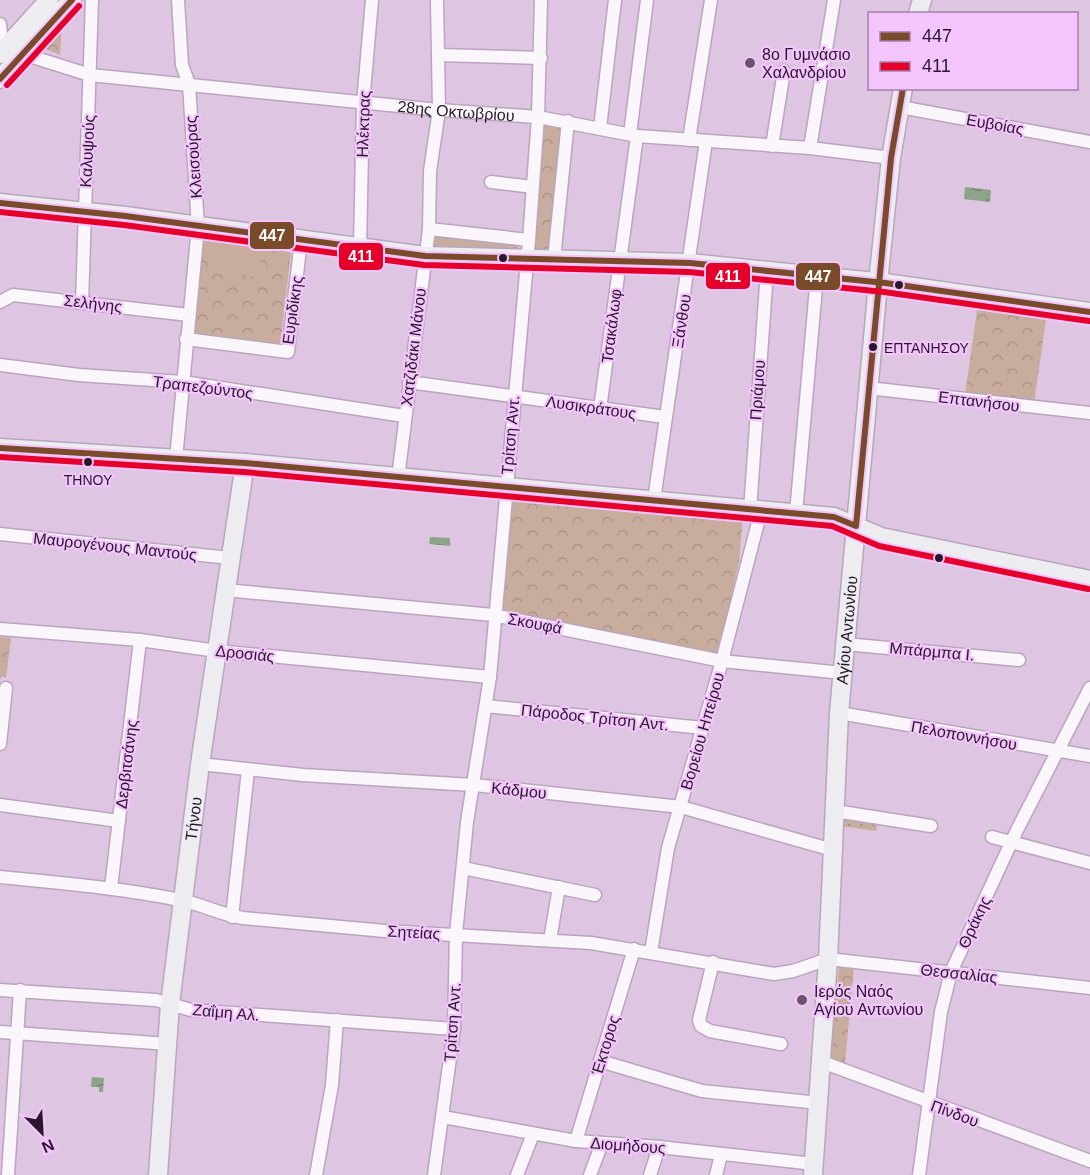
<svg xmlns="http://www.w3.org/2000/svg" width="1090" height="1175" font-family="Arial,sans-serif">
	<defs>
		<pattern id="grass-dots" width="8" height="8" patternUnits="userSpaceOnUse" patternTransform="scale(1.5)"><rect width="8" height="8" fill="#c8ad9e"/><path d="M2 2h.1M6 6h.1" fill="none" stroke="#ac9488" stroke-width="1.8" stroke-linecap="round"/></pattern>
		<pattern id="park-crowns" width="20" height="18" patternUnits="userSpaceOnUse" patternTransform="scale(1.5)"><rect width="20" height="18" fill="#c8ad9e"/><path d="M2 6a3 3 0 1 1 6 0M12 15a3 3 0 1 1 6 0" fill="none" stroke="#ac9488"/></pattern>
		<pattern id="water-waves" width="16" height="10" patternUnits="userSpaceOnUse" patternTransform="scale(1.5)"><rect width="16" height="10" fill="#8ca488"/><path d="M0 5q4-4 8 0t8 0" fill="none" stroke="#72856f"/></pattern>
	</defs>
	<rect width="100%" height="100%" fill="#dec5e2"/>
	<!-- grass -->
	<path fill="url(#grass-dots)" d="M842,819L877,825L876,831L842,826Z"/>
	<!-- park -->
	<g fill="url(#park-crowns)">
		<path d="M62,22L60,55L39,46Z"/>
		<path d="M543,122L562,125L549,252L533,251Z"/>
		<path d="M434,233L518,242L517,251H433Z"/>
		<path d="M204,240L291,251L280,347L194,337Z"/>
		<path d="M978,303L1047,313L1034,403L965,395Z"/>
		<path d="M510,495L743,517L739,561L720,650L723,655L499,612Z"/>
		<path d="M0,637L11,638L6,678L2,676L0,680Z"/>
		<path d="M839,967L854,968L845,1063L830,1057Z"/>
	</g>
	<!-- garden -->
	<path fill="#c8ad9e" d="M213,239L263,245L258,277L208,270Z"/>
	<!-- water -->
	<g fill="url(#water-waves)">
		<path d="M965,187L991,190L990,202L964,199Z"/>
		<path d="M430,537L450,538V546L429,544Z"/>
		<path d="M92,1077L104,1078L103,1092H99V1087H91Z"/>
	</g>
	<g fill="none" stroke-linecap="round" stroke-linejoin="round">
		<!-- street casing -->
		<g stroke="#b9a6bd" stroke-width="15">
			<g id="street">
				<path d="M0,24L2,51"/>
				<path id="s1" d="M23,54L90,75L439,110L538,117L637,136L810,148L891,158"/>
				<path d="M438,55L541,58"/>
				<path d="M900,107L1090,142"/>
				<path d="M600,128L615,0"/>
				<path d="M630,134L647,0"/>
				<path d="M689,140L711,0"/>
				<path d="M772,146L784,71"/>
				<path d="M810,148L834,0"/>
				<path d="M491,182L533,187"/>
				<path d="M429,229L529,240"/>
				<path d="M360,248L363,103L372,0"/>
				<path d="M554,259L568,121"/>
				<path d="M0,302L13,295L189,315"/>
				<path d="M82,302L92,0"/>
				<path d="M186,339L288,352L301,240"/>
				<path d="M0,365L79,375L183,382L404,416"/>
				<path d="M409,382L665,417"/>
				<path d="M868,388L1090,413"/>
				<path d="M600,409L637,136"/>
				<path d="M176,459L198,227L189,84L182,65L178,0"/>
				<path d="M398,478L429,229L430,171L439,110L437,0"/>
				<path d="M654,500L706,141"/>
				<path d="M750,510L767,271"/>
				<path d="M796,513L817,276"/>
				<path d="M0,534L230,558"/>
				<path d="M225,590L493,615L722,661L843,673"/>
				<path d="M0,629L140,640L217,651L490,677"/>
				<path d="M845,644L1019,660"/>
				<path d="M486,706L703,728"/>
				<path d="M839,713L1090,756"/>
				<path d="M0,744L6,688"/>
				<path d="M200,764L303,775L474,785L681,807L833,850"/>
				<path d="M0,805L119,821"/>
				<path d="M835,811L931,826"/>
				<path d="M992,837L1090,863"/>
				<path d="M463,868L595,895"/>
				<path d="M0,877C61,883 121,888 180,900C202,904 221,915 243,918L385,931L591,943L774,974L793,971L828,959L1090,988"/>
				<path d="M111,888L140,640"/>
				<path d="M232,917L248,770"/>
				<path d="M550,940L559,887"/>
				<path d="M651,952L668,848L722,661L761,511"/>
				<path d="M713,962L699,1020L701,1026L710,1031L781,1044"/>
				<path d="M0,990L156,1000L191,1010L454,1029"/>
				<path d="M0,1032L169,1044"/>
				<path d="M600,1061L702,1091L819,1103"/>
				<path d="M822,1062L1090,1161"/>
				<path d="M443,1117L576,1141L659,1147L814,1164"/>
				<path d="M576,1141L634,949"/>
				<path d="M8,1175L20,990"/>
				<path d="M316,1175L332,1085L337,1020"/>
				<path d="M434,1175L454,1029L456,934L467,822L490,677L529,240L538,117L541,0"/>
				<path d="M517,1175L533,1134"/>
				<path d="M590,1175L602,1143"/>
				<path d="M650,1175L659,1147"/>
				<path d="M716,1175L721,1155"/>
				<path d="M919,1175L941,1012L951,972L1017,830L1090,688"/>
			</g>
		</g>
		<!-- secondary casing -->
		<g stroke="#b9a6bd" stroke-width="21">
			<g id="secondary">
				<path d="M918,14L922,0"/>
				<path d="M0,54L49,0"/>
				<path d="M0,79L72,0"/>
				<path d="M0,203L125,216L425,256L690,263L885,283L1090,312"/>
				<path d="M0,448L245,463L834,517L881,537L1090,580"/>
				<path id="s2" d="M158,1175L170,1004L200,764L245,463"/>
				<path id="s3" d="M813,1175L828,959L839,713L878,283L891,158L903,88"/>
			</g>
		</g>
		<!-- street -->
		<use href="#street" stroke="#faf6fb" stroke-width="12"/>
		<!-- secondary -->
		<use href="#secondary" stroke="#ececf1" stroke-width="18"/>
		<!-- bus-1 casing -->
		<g stroke="#f4c5fc" stroke-width="10">
			<g id="bus-1">
				<path d="M0,79L72,0"/>
				<path d="M0,203L125,216L425,256L690,263L885,283L1090,312"/>
				<path d="M0,448L245,463L834,517L856,526L891,158L903,88"/>
			</g>
		</g>
		<!-- bus-2 casing -->
		<g stroke="#f4c5fc" stroke-width="10">
			<g id="bus-2">
				<path d="M7,85L79,6"/>
				<path d="M0,212L124,225L424,265L689,272L884,292L1089,321"/>
				<path d="M0,457L244,472L832,526L879,546L1088,589"/>
			</g>
		</g>
		<!-- bus-1 -->
		<use href="#bus-1" stroke="#7a4b2a" stroke-width="6"/>
		<!-- bus-2 -->
		<use href="#bus-2" stroke="#e4002b" stroke-width="6"/>
	</g>
	<!-- markers -->
	<g fill="#68556c" stroke="#f4c5fc" stroke-width="2">
		<circle cx="750" cy="63" r="6"/>
		<circle cx="802" cy="1000" r="6"/>
	</g>
	<g fill="#29182c" stroke="#f4c5fc" stroke-width="2">
		<circle cx="503" cy="258" r="5"/>
		<circle cx="899" cy="285" r="5"/>
		<circle cx="873" cy="347" r="5"/>
		<circle cx="88" cy="462" r="5"/>
		<circle cx="939" cy="558" r="5"/>
	</g>
	<g text-anchor="middle" stroke-width="4.5" stroke-linejoin="round" paint-order="stroke">
		<!-- bus labels -->
		<g font-size="14" fill="#29182c" stroke="#f4c5fc" text-anchor="start">
			<text x="884" y="353">ΕΠΤΑΝΗΣΟΥ</text>
			<text x="88" y="485" text-anchor="middle">ΤΗΝΟΥ</text>
		</g>
		<!-- poi labels -->
		<g font-size="16" fill="#29182c" stroke="#f4c5fc" text-anchor="start">
			<text x="762" y="60">8ο Γυμνάσιο<tspan x="762" dy="18">Χαλανδρίου</tspan></text>
			<text x="814" y="997">Ιερός Ναός<tspan x="814" dy="18">Αγίου Αντωνίου</tspan></text>
		</g>
		<!-- street labels -->
		<g font-size="16" fill="#29182c" stroke="#f4c5fc">
			<text dy="6" stroke="none"><textPath href="#s1" startOffset="438">28ης Οκτωβρίου</textPath></text>
			<text transform="translate(363 124) rotate(-88)" y="6">Ηλέκτρας</text>
			<text transform="translate(995 124) rotate(10)" y="6">Ευβοίας</text>
			<text transform="translate(87 151) rotate(-87)" y="6">Καλυψούς</text>
			<text transform="translate(193 157) rotate(-94)" y="6">Κλεισούρας</text>
			<text transform="translate(93 303) rotate(7)" y="6">Σελήνης</text>
			<text transform="translate(292 310) rotate(-82)" y="6">Ευριδίκης</text>
			<text transform="translate(681 321) rotate(-81)" y="6">Ξάνθου</text>
			<text transform="translate(611 326) rotate(-83)" y="6">Τσακάλωφ</text>
			<text transform="translate(413 347) rotate(-83)" y="6">Χατζιδάκι Μάνου</text>
			<text transform="translate(203 387) rotate(7)" y="6">Τραπεζούντος</text>
			<text transform="translate(757 390) rotate(-86)" y="6">Πριάμου</text>
			<text transform="translate(979 401) rotate(7)" y="6">Επτανήσου</text>
			<text transform="translate(591 407) rotate(8)" y="6">Λυσικράτους</text>
			<text transform="translate(510 435) rotate(-85)" y="6">Τρίτση Αντ.</text>
			<text transform="translate(115 546) rotate(6)" y="6">Μαυρογένους Μαντούς</text>
			<text transform="translate(535 623) rotate(11)" y="6">Σκουφά</text>
			<text dy="6" stroke="none"><textPath href="#s3" startOffset="546">Αγίου Αντωνίου</textPath></text>
			<text transform="translate(932 651) rotate(5)" y="6">Μπάρμπα Ι.</text>
			<text transform="translate(245 653) rotate(6)" y="6">Δροσιάς</text>
			<text transform="translate(595 717) rotate(6)" y="6">Πάροδος Τρίτση Αντ.</text>
			<text transform="translate(702 731) rotate(-74)" y="6">Βορείου Ηπείρου</text>
			<text transform="translate(964 735) rotate(10)" y="6">Πελοποννήσου</text>
			<text transform="translate(126 764) rotate(-83)" y="6">Δερβιτσάνης</text>
			<text transform="translate(519 790) rotate(6)" y="6">Κάδμου</text>
			<text dy="6" stroke="none"><textPath href="#s2" startOffset="358">Τήνου</textPath></text>
			<text transform="translate(974 922) rotate(-65)" y="6">Θράκης</text>
			<text transform="translate(414 932) rotate(3)" y="6">Σητείας</text>
			<text transform="translate(959 973) rotate(6)" y="6">Θεσσαλίας</text>
			<text transform="translate(226 1012) rotate(5)" y="6">Ζαΐμη Αλ.</text>
			<text transform="translate(452 1022) rotate(-86)" y="6">Τρίτση Αντ.</text>
			<text transform="translate(605 1045) rotate(-73)" y="6">Έκτορος</text>
			<text transform="translate(955 1113) rotate(20)" y="6">Πίνδου</text>
			<text transform="translate(628 1145) rotate(4)" y="6">Διομήδους</text>
		</g>
	</g>
	<g stroke="#f4c5fc" stroke-width="2">
		<rect x="249" y="221" width="46" height="29" rx="6" fill="#7a4b2a"/>
		<rect x="338" y="242" width="46" height="29" rx="6" fill="#e4002b"/>
		<rect x="705" y="262" width="46" height="28" rx="6" fill="#e4002b"/>
		<rect x="795" y="262" width="46" height="29" rx="6" fill="#7a4b2a"/>
	</g>
	<g font-size="16" text-anchor="middle" font-weight="bold" fill="#fff">
		<text x="272" y="241">447</text>
		<text x="361" y="262">411</text>
		<text x="728" y="282">411</text>
		<text x="818" y="282">447</text>
	</g>
	<!-- legend -->
	<rect x="868" y="12" width="210" height="78" fill="#f4c5fc" stroke="#a380a9" stroke-width="1.5"/>
	<rect x="880" y="32" width="30" height="9" fill="#7a4b2a" stroke="#a380a9" stroke-width="1.5"/>
	<text x="922" y="42" font-size="18" fill="#29182c">447</text>
	<rect x="880" y="62" width="30" height="9" fill="#e4002b" stroke="#a380a9" stroke-width="1.5"/>
	<text x="922" y="72" font-size="18" fill="#29182c">411</text>
	<!-- north arrow -->
	<g transform="translate(42 1133) rotate(156)" stroke="#f4c5fc" stroke-width="4.5" paint-order="stroke">
	<path d="M0-4.5L10 22L0 15L-10 22Z" fill="#29182c"/>
	<text y="-9" font-size="16" font-weight="bold" text-anchor="middle" fill="#29182c">N</text>
	</g>
</svg>
